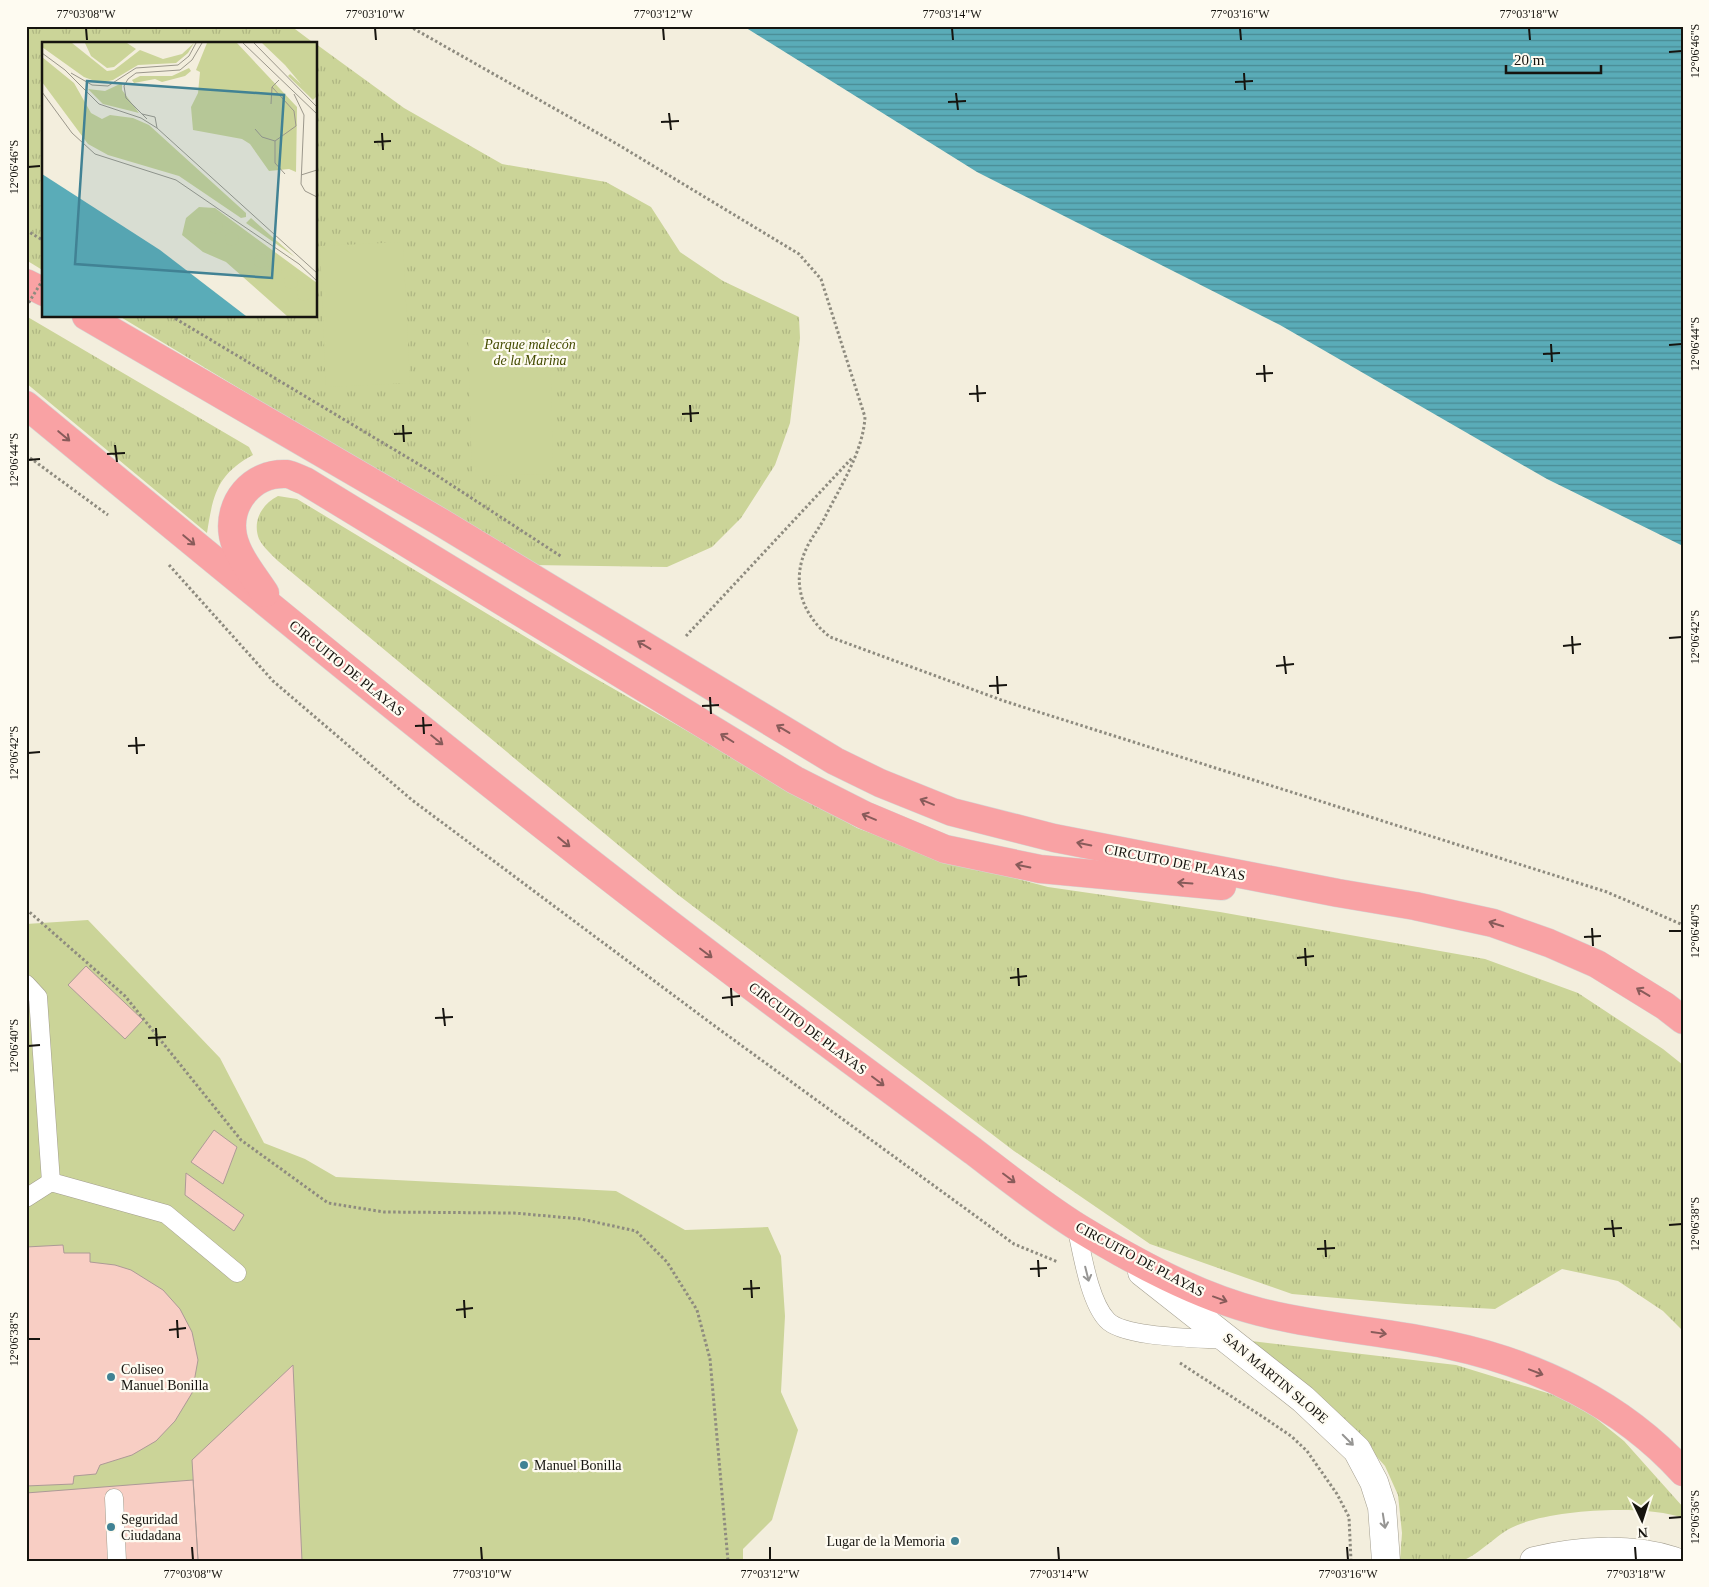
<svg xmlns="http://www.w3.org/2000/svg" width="1709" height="1587" font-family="'Times New Roman',serif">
	<defs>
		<pattern id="grass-tufts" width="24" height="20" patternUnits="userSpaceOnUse" patternTransform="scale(1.25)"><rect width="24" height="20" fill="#cbd498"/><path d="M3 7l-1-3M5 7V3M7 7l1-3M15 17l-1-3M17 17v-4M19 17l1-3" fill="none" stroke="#aeb582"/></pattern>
		<pattern id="water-rules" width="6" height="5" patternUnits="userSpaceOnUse" patternTransform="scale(1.25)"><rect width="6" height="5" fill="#5aacb8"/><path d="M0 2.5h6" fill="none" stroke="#498b94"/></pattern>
	</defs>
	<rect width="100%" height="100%" fill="#f3eedd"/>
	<!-- grass -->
	<g fill="url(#grass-tufts)">
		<path d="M26,26H291L315,44H44V271L26,260Z"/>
		<path d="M316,44L404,108L502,164L606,182L651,207L680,252L723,281L799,317L800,338L790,423L775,465L741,518L712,547L667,567L532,565L119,316H316Z"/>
		<path d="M26,316L249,447L253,455C217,474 213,495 207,533L26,383Z"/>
		<path d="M278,496L297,499L579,669L857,828L942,859L1048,887L1220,912L1485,959L1578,993L1663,1049L1683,1065V1331L1663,1311L1618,1281L1562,1269L1495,1309L1406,1304L1292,1294L1150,1244L1014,1151L677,894L278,561C272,555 263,547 259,539C252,521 262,504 278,496Z"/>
		<path d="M1243,1340L1456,1365L1557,1396L1593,1416L1624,1441L1683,1507V1518C1645,1504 1545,1509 1509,1529C1496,1536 1474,1558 1461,1561C1447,1564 1416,1561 1400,1561L1402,1533L1398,1495L1385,1466L1360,1438Z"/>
	</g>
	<!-- garden -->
	<g fill="#cbd498">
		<path d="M403,242L410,383L326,387L320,246Z"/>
		<path d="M550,333L553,474L472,476L468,335Z"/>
		<path d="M88,920L220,1058L264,1143L305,1159L336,1177L616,1191L685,1230L768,1227L781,1256L785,1316L781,1392L798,1430L772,1520L743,1549V1561H26V924Z"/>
	</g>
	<!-- water -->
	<path fill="url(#water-rules)" d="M743,26H1683V546L1547,479L1280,325L977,172Z"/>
	<!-- building -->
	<g fill="#f8cec4" stroke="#ac9a96">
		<path d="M86,966L143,1020L125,1039L68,985Z"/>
		<path d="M214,1130L237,1147L223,1184L191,1162Z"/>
		<path d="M186,1173L244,1215L234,1231L185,1195Z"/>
		<path d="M63,1245L64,1253H90V1262L115,1265L131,1270L163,1290L180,1309L192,1332L198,1360L192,1393L175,1421L156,1441L132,1455L100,1465L96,1474L74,1476L73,1484L26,1486V1247Z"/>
		<path d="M293,1365L302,1561H198L192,1460Z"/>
		<path d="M193,1480L198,1561H26V1493Z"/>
	</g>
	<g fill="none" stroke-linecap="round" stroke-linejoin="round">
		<!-- lane casing -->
		<g stroke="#a39e8f" stroke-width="19">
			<g id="lane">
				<path d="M26,984L38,997L51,1182"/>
				<path d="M26,1198L51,1182L166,1214L237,1273"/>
				<path d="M1076,1226C1082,1252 1089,1301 1107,1320C1123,1338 1201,1338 1226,1340"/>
				<path d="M114,1498L117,1561"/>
			</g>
		</g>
		<!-- secondary casing -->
		<g stroke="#a39e8f" stroke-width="29">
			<g id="secondary">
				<path d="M1142,1272L1303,1399L1357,1450L1374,1482L1382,1507L1386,1561"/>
				<path d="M1534,1561C1578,1550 1630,1547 1674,1561"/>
			</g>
		</g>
		<!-- highway casing -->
		<g stroke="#d5d5d4" stroke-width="29">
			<g id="highway">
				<path d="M26,283L44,292"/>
				<path d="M86,316L437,520L835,761L880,783L952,812L1054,838L1338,893L1415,906L1493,923L1549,943L1597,964L1665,1006L1683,1020"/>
				<path d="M26,405C279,614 532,823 795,1019C855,1063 914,1107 973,1151C1007,1177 1042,1205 1079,1228C1135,1262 1197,1296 1260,1312C1322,1328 1386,1331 1448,1345C1537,1364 1621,1404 1683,1472"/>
				<path d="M265,593C254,576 237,556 233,536C227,503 252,472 287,474C293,475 299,479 305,481L795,780L864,815L945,849L1040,869L1222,886"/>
			</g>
		</g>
		<!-- path -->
		<g stroke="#8e8b7f" stroke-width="3" stroke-dasharray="2.5 2.5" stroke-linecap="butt">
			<path d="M409,26L617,144L799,254L821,279L865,417C863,452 840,487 824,519C819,528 813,536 808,545C790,580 801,614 830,637L1004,701L1607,892L1683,925"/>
			<path d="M26,230L44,241"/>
			<path d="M171,316L430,471L562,557"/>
			<path d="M26,455L108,515"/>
			<path d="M169,565L273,681L412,800L712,1024L1014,1244L1058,1262"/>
			<path d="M686,636L852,458"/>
			<path d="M26,909L125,996L241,1140L328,1203L384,1212L514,1213L581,1219L636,1231L667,1262L697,1310L710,1359L728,1561"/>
			<path d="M1180,1363L1263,1417L1291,1436L1307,1451L1337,1494L1349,1517L1351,1561"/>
		</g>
		<!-- lane -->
		<use href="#lane" stroke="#fff" stroke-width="18"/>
		<!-- secondary -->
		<use href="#secondary" stroke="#fff" stroke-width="28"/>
		<!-- highway -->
		<use href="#highway" stroke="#f9a2a4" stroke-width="28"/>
		<!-- path-bridge -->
		<path stroke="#8e8b7f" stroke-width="3" stroke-dasharray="2.5 2.5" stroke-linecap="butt" d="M26,307L44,278"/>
	</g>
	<!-- one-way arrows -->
	<defs><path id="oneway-shaft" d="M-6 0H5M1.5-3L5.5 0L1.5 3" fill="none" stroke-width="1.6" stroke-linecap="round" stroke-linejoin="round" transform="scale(1.25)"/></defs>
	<g stroke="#885b5a">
		<use href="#oneway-shaft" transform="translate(64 436) rotate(40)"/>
		<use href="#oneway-shaft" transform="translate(189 540) rotate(40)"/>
		<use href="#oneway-shaft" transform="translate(644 645) rotate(-149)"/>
		<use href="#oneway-shaft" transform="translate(783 729) rotate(-149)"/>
		<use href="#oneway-shaft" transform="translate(727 738) rotate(-148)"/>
		<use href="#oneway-shaft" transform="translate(437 740) rotate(39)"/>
		<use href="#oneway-shaft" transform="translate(927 802) rotate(-158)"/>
		<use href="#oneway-shaft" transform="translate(869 817) rotate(-157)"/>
		<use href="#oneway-shaft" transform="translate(564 842) rotate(39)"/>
		<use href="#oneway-shaft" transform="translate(1084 844) rotate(-169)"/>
		<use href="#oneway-shaft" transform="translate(1023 866) rotate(-168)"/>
		<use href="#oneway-shaft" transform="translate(1185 883) rotate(-176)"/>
		<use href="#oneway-shaft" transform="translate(1496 924) rotate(-163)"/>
		<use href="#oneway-shaft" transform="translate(706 953) rotate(37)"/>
		<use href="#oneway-shaft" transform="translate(1643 992) rotate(-149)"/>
		<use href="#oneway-shaft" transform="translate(878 1081) rotate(37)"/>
		<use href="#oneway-shaft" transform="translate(1009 1178) rotate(37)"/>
		<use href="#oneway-shaft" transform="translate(1220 1299) rotate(20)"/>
		<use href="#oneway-shaft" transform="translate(1379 1333) rotate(8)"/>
		<use href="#oneway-shaft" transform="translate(1536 1372) rotate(21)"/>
	</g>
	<g stroke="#969593">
		<use href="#oneway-shaft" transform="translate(1087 1274) rotate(76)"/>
		<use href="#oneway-shaft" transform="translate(1348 1440) rotate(45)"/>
		<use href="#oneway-shaft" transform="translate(1384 1521) rotate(81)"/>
	</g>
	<!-- ticks -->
	<path fill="none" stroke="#16140f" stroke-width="2" d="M86,28L87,40M375,28L376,40M663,28L664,40M952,28L953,40M1240,28L1241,40M1529,28L1530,40M1669,52L1682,51M1244,73L1245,90M1235,82L1253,81M956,93L958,110M948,102L966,101M669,113L671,130M661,122L679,121M382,133L383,150M374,142L391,141M28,167L40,166M1551,344L1552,362M1669,345L1682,344M1543,354L1560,353M1264,365L1265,382M1256,374L1273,373M977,385L978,402M969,394L986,393M690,405L691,422M682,414L699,413M403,425L404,442M394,434L412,433M115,445L117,462M107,454L125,453M28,460L40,459M1572,636L1573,654M1669,638L1682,637M1563,646L1581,644M1284,656L1286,674M1276,666L1294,664M997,676L998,694M989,686L1007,685M710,697L711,714M702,706L719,705M423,717L424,734M415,726L432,725M136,737L137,754M128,746L145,745M28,753L40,752M1592,928L1593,946M1669,931H1682M1584,937L1601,936M1305,948L1306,966M1297,958L1314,956M1018,968L1019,986M1010,978L1027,976M731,988L732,1006M722,998L740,996M443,1008L445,1026M435,1018L453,1017M156,1028L157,1046M148,1038L166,1037M28,1046L40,1045M1612,1220L1614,1237M1669,1225L1682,1224M1604,1229L1622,1228M1325,1240L1326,1257M1317,1249L1335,1248M1038,1260L1039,1277M1030,1269L1047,1268M751,1280L752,1298M743,1289L760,1288M464,1300L465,1318M456,1310L473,1308M177,1320L178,1338M169,1330L186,1328M28,1339H40M1669,1518L1682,1517M192,1547L193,1560M481,1547L482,1560M770,1547V1560M1058,1547L1059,1560M1347,1547L1348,1560M1635,1547L1636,1560"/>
	<!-- markers -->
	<g fill="#418294" stroke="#fefbf1" stroke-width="2">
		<circle cx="111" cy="1377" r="5"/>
		<circle cx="524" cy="1465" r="5"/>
		<circle cx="111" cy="1527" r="5"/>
		<circle cx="955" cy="1541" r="5"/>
	</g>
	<g text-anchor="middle" stroke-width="4.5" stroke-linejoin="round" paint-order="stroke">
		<!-- park labels -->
		<g font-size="14" font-style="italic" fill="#444b00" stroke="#fefbf1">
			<text x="530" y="349">Parque malecón<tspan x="530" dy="16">de la Marina</tspan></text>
		</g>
		<!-- street labels -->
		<g font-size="14" fill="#16140f" stroke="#fefbf1">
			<text transform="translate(347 668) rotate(39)" y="5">CIRCUITO DE PLAYAS</text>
			<text transform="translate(1175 862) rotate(11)" y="5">CIRCUITO DE PLAYAS</text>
			<text transform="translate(808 1028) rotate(37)" y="5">CIRCUITO DE PLAYAS</text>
			<text transform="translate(1140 1259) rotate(28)" y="5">CIRCUITO DE PLAYAS</text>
			<text transform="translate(1276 1378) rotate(40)" y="5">SAN MARTIN SLOPE</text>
		</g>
		<!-- poi labels -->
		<g font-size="14" fill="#16140f" stroke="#fefbf1" text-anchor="start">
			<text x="121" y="1374">Coliseo<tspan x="121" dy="16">Manuel Bonilla</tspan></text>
			<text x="534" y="1470">Manuel Bonilla</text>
			<text x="121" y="1524">Seguridad<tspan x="121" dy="16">Ciudadana</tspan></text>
			<text x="945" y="1546" text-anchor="end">Lugar de la Memoria</text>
		</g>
	</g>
	<!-- overview -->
	<g transform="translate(42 42)">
		<rect width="275" height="275" fill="#f3eedd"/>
		<path d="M43,1H85L94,7L72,25L65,26L49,14ZM220,1H275V54L271,58L246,34L248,32L259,42L243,23ZM0,15L32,41L49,71L60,77L68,73L91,76L107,83L204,171V175L199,176L137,134L66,113L46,102L0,40ZM80,41V48L97,71L61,62L46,47L63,49ZM157,165L173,166L275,241V274H245L184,220L161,210L140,193L144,176ZM209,176L253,215L204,181Z" fill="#cbd498"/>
		<path d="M0,1H30L65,29L72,28L98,8L121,17L140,12L152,1L146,11L134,21L96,23L71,38L58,41L42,35L0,5ZM165,1H195L255,65L254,130L247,127L227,129L208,102L200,97L151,88L149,65L156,51L158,30L154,28ZM147,26L149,29L143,34L120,40L113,37L92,41L90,38L98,34H130ZM167 185a7 7 0 1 1 14 0a7 7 0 1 1-14 0ZM183 197a7 7 0 1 1 14 0a7 7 0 1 1-14 0ZM212 219a7 7 0 1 1 14 0a7 7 0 1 1-14 0ZM226 228a7 7 0 1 1 14 0a7 7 0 1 1-14 0ZM242 240a7 7 0 1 1 14 0a7 7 0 1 1-14 0ZM255 252a7 7 0 1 1 14 0a7 7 0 1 1-14 0Z" fill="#cbd498"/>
		<path d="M0,132L118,208L204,274H0Z" fill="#5aacb8"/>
		<path fill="none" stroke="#9b978b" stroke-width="1" d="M201,1L275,72M212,1L275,65M0,11L23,28L57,62L99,76L115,86L275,231M29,31L50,43L66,44L94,26L136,23L147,14L154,1M0,50L30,91L53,112L134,138L257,222L275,239M252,52L262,73L259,142L263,149L275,155M229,62L230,45L237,38M100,72L113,75L115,86M105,77L84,56L82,44L86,37L94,31L138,28L150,18L160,1M213,87L220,95L233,99L254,84L252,69L230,45M233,99V121L243,132M259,133L275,128"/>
		<path fill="#418294" fill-opacity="0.15" stroke="#418294" stroke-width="2.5" d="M45,39L242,53L230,236L33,222Z"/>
		<rect width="275" height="275" fill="none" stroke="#16140f" stroke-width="2.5"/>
	</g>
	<!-- border -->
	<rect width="1709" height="1587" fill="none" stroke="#fefbf1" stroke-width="55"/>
	<!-- north arrow -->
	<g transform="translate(1642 1520) rotate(176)" stroke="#fefbf1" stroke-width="4" paint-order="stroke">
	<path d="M0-4L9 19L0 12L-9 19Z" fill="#16140f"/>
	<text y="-8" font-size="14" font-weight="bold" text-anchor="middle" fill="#16140f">N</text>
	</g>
	<!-- scale -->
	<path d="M1506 65v8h95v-8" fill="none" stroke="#16140f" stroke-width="2.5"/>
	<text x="1514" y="65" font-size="15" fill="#16140f" stroke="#fefbf1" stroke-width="4" paint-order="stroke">20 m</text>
	<rect x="28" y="28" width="1654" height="1532" fill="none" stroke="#16140f" stroke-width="2"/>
	<g font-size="12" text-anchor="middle" fill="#16140f">
		<text x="86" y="18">77°03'08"W</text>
		<text x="375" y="18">77°03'10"W</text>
		<text x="663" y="18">77°03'12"W</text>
		<text x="952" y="18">77°03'14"W</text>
		<text x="1240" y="18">77°03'16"W</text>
		<text x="1529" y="18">77°03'18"W</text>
		<text transform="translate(1695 51) rotate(-90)" y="4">12°06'46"S</text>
		<text transform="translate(14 167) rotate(-90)" y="4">12°06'46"S</text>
		<text transform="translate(1695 344) rotate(-90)" y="4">12°06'44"S</text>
		<text transform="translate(14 460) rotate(-90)" y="4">12°06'44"S</text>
		<text transform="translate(1695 637) rotate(-90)" y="4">12°06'42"S</text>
		<text transform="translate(14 753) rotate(-90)" y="4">12°06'42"S</text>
		<text transform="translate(1695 931) rotate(-90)" y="4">12°06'40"S</text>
		<text transform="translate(14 1046) rotate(-90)" y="4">12°06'40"S</text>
		<text transform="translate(1695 1224) rotate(-90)" y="4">12°06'38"S</text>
		<text transform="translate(14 1339) rotate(-90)" y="4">12°06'38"S</text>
		<text transform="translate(1695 1517) rotate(-90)" y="4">12°06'36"S</text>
		<text x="193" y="1578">77°03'08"W</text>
		<text x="482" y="1578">77°03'10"W</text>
		<text x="770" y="1578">77°03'12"W</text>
		<text x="1059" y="1578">77°03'14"W</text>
		<text x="1348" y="1578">77°03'16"W</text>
		<text x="1636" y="1578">77°03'18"W</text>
	</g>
</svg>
